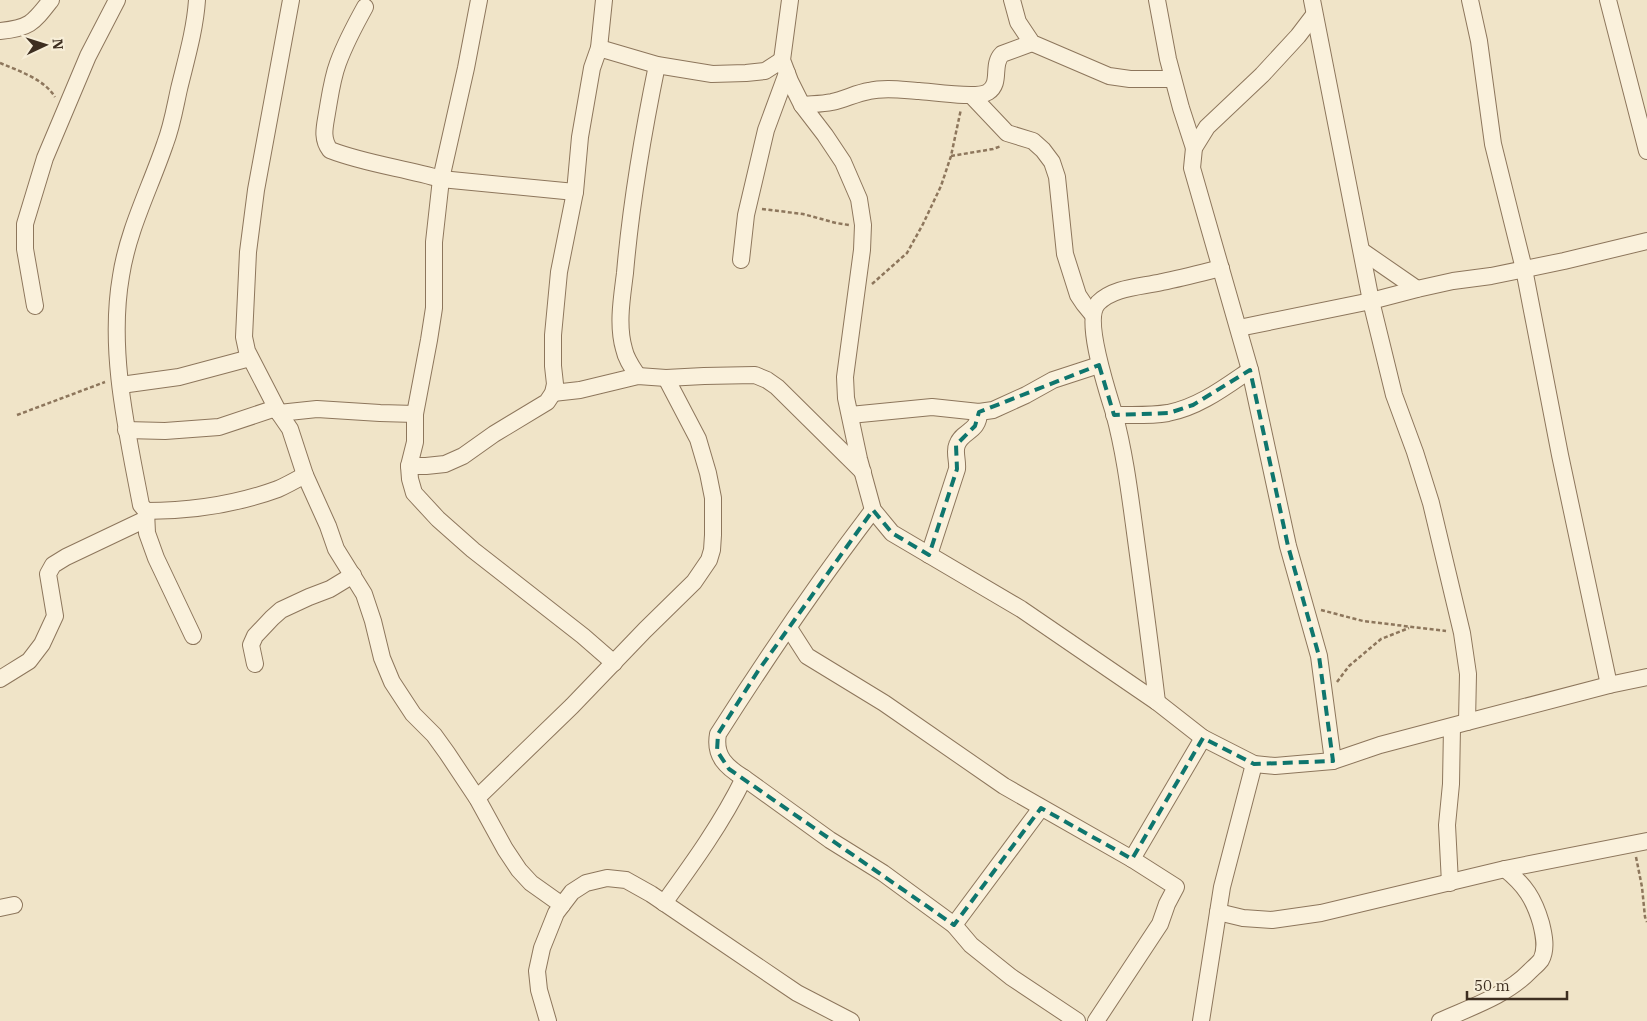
<svg xmlns="http://www.w3.org/2000/svg" width="1647" height="1021" font-family="'IBM Plex Serif',serif">
	<rect width="100%" height="100%" fill="#f0e4c8"/>
	<g fill="none" stroke-linecap="round" stroke-linejoin="round">
		<!-- street casing -->
		<g stroke="#8d765c" stroke-width="18">
			<g id="street">
				<path d="M197,0C195,30 186,60 179,89C175,107 172,126 165,144C150,188 128,230 121,276C108,351 127,431 141,505L146,511C189,511 237,504 278,489C287,485 296,480 305,475"/>
				<path d="M291,0L256,190L248,252L244,337L247,351L279,413L290,429L305,475L328,526L336,549L364,594L373,621L382,658L392,682L413,714L434,735L447,753L477,798L505,849L519,870L531,883L562,905"/>
				<path d="M479,0L466,68L441,179L434,242V308L429,340L415,414V442L409,466L410,479L414,493L438,519L473,550L583,636L614,663"/>
				<path d="M790,0L782,60L790,81L802,105L825,135L843,162L859,199L863,225L862,250L845,377L846,398L859,459L873,510L892,533L1021,609L1157,702L1203,738L1254,764L1275,766L1333,761L1380,745L1467,722L1609,685L1647,677"/>
				<path d="M1012,0L1018,22L1032,43L1109,76L1130,79H1173"/>
				<path d="M1157,0L1168,59L1181,108L1194,148"/>
				<path d="M1312,0L1371,301L1394,395L1415,452L1431,503L1462,633L1468,674L1467,722"/>
				<path d="M1470,0L1479,41L1493,144L1524,269L1560,455L1609,685"/>
				<path d="M1608,0L1647,151"/>
				<path d="M365,7C355,25 345,44 338,63C332,79 330,96 327,113C325,126 321,138 330,150C366,164 404,168 441,179L575,192"/>
				<path d="M1314,15L1298,36L1262,75L1207,127L1194,148L1192,168L1250,370L1288,546L1319,656L1333,761"/>
				<path d="M0,31C30,28 33,23 51,0"/>
				<path d="M599,48L657,65L712,74L746,73L765,71L782,60"/>
				<path d="M971,95L1007,133L1033,141L1043,150L1052,162L1057,177L1065,254L1078,295L1084,304L1093,315"/>
				<path d="M802,105C812,104 822,104 832,102C845,99 857,93 869,91C885,87 903,90 919,91C934,92 977,99 988,92C1002,83 991,65 1002,54L1032,43"/>
				<path d="M1362,251L1417,289"/>
				<path d="M741,260L746,215L766,130L787,73"/>
				<path d="M35,306L25,249V224L45,158L88,56L117,0"/>
				<path d="M1239,328L1371,301L1417,289L1453,281L1491,276L1564,261L1647,241"/>
				<path d="M638,376C632,367 626,359 624,349C617,325 622,297 625,273C631,203 643,133 657,65"/>
				<path d="M121,385L179,377L250,358"/>
				<path d="M553,393L580,390L638,376L666,378L704,376L755,375L767,380L777,387L863,472"/>
				<path d="M279,413L317,409L380,413L415,414"/>
				<path d="M850,415L932,407L979,412L993,410L1026,395L1053,380L1099,365"/>
				<path d="M1114,415C1133,415 1150,416 1168,413C1199,407 1225,387 1250,370"/>
				<path d="M126,430L165,431L219,427L276,408"/>
				<path d="M409,466H426L445,464L463,456L494,434L547,402L553,393L555,384L553,366V335L559,272L575,192L580,137L592,68L599,48L604,0"/>
				<path d="M873,510C818,582 767,657 718,734C714,756 726,767 744,778L830,840L883,873L954,925L971,945L1011,977L1077,1021"/>
				<path d="M146,511L147,533L156,558L193,636"/>
				<path d="M929,555L957,469C958,461 954,452 957,445C962,430 979,433 979,412"/>
				<path d="M789,628L807,656L884,703L1004,786L1132,859L1176,887L1167,904L1160,924L1096,1021"/>
				<path d="M255,664L251,645L255,636L272,618L281,610L309,597L330,589L353,575"/>
				<path d="M0,679L29,661L42,644L55,616L48,574L53,565L66,557L146,519"/>
				<path d="M1157,702C1150,643 1142,584 1134,525C1129,488 1124,450 1114,413C1108,393 1083,319 1098,303C1114,287 1141,287 1162,282C1182,278 1201,273 1221,268"/>
				<path d="M477,798L572,706L645,630L694,582L709,560L712,550L713,535V498L708,473L698,439L666,378"/>
				<path d="M1132,859L1203,738"/>
				<path d="M1450,883L1447,825L1451,784L1452,727"/>
				<path d="M664,903C693,863 722,823 744,778"/>
				<path d="M0,908L14,905"/>
				<path d="M1218,912L1243,918L1272,920L1321,913L1505,869L1647,841"/>
				<path d="M954,925L1041,808"/>
				<path d="M548,1021L539,990L537,971L542,948L556,913L572,892L586,883L607,878L626,880L651,894L797,993L851,1021"/>
				<path d="M1201,1021L1222,887L1254,764"/>
				<path d="M1440,1021C1471,1007 1506,996 1530,971C1533,968 1538,964 1541,960C1547,949 1544,935 1541,923C1534,899 1525,885 1505,869"/>
			</g>
		</g>
		<!-- path -->
		<g stroke="#8d765c" stroke-width="2.5" stroke-dasharray="4 2.5" stroke-linecap="butt">
			<path d="M0,63C19,71 44,79 55,97"/>
			<path d="M951,156L993,149L1001,146"/>
			<path d="M762,209L803,214L836,223L849,225"/>
			<path d="M872,284L907,253L923,224L941,186L951,156L961,109"/>
			<path d="M17,415L105,382"/>
			<path d="M1321,610L1363,621L1446,631"/>
			<path d="M1337,682L1349,666L1381,639L1409,628"/>
			<path d="M1636,857L1642,887L1645,917L1647,922"/>
		</g>
		<!-- street -->
		<use href="#street" stroke="#faf1dc" stroke-width="16"/>
	</g>
	<!-- marked area -->
	<path fill="none" stroke="#0f766e" stroke-width="4" stroke-dasharray="10 6" stroke-linejoin="round" d="M1099,365L1114,415L1169,413L1193,405L1250,370L1288,546L1319,656L1333,761L1254,764L1203,738L1132,859L1041,808L954,925L729,769L717,751L718,734L758,671L873,510L892,533L929,555L957,469L956,445L975,426L979,412Z"/>
	<!-- north arrow -->
	<g transform="translate(45 45) rotate(86)" stroke="#f7eed8" stroke-width="4" paint-order="stroke">
	<path d="M0-4L9 19L0 12L-9 19Z" fill="#3d2e20"/>
	<text y="-8" font-size="14" font-weight="bold" text-anchor="middle" fill="#3d2e20">N</text>
	</g>
	<!-- scale -->
	<path d="M1467 991v8h100v-8" fill="none" stroke="#3d2e20" stroke-width="2.5"/>
	<text x="1474" y="991" font-size="15" fill="#3d2e20" stroke="#f7eed8" stroke-width="4" paint-order="stroke">50 m</text>
</svg>
